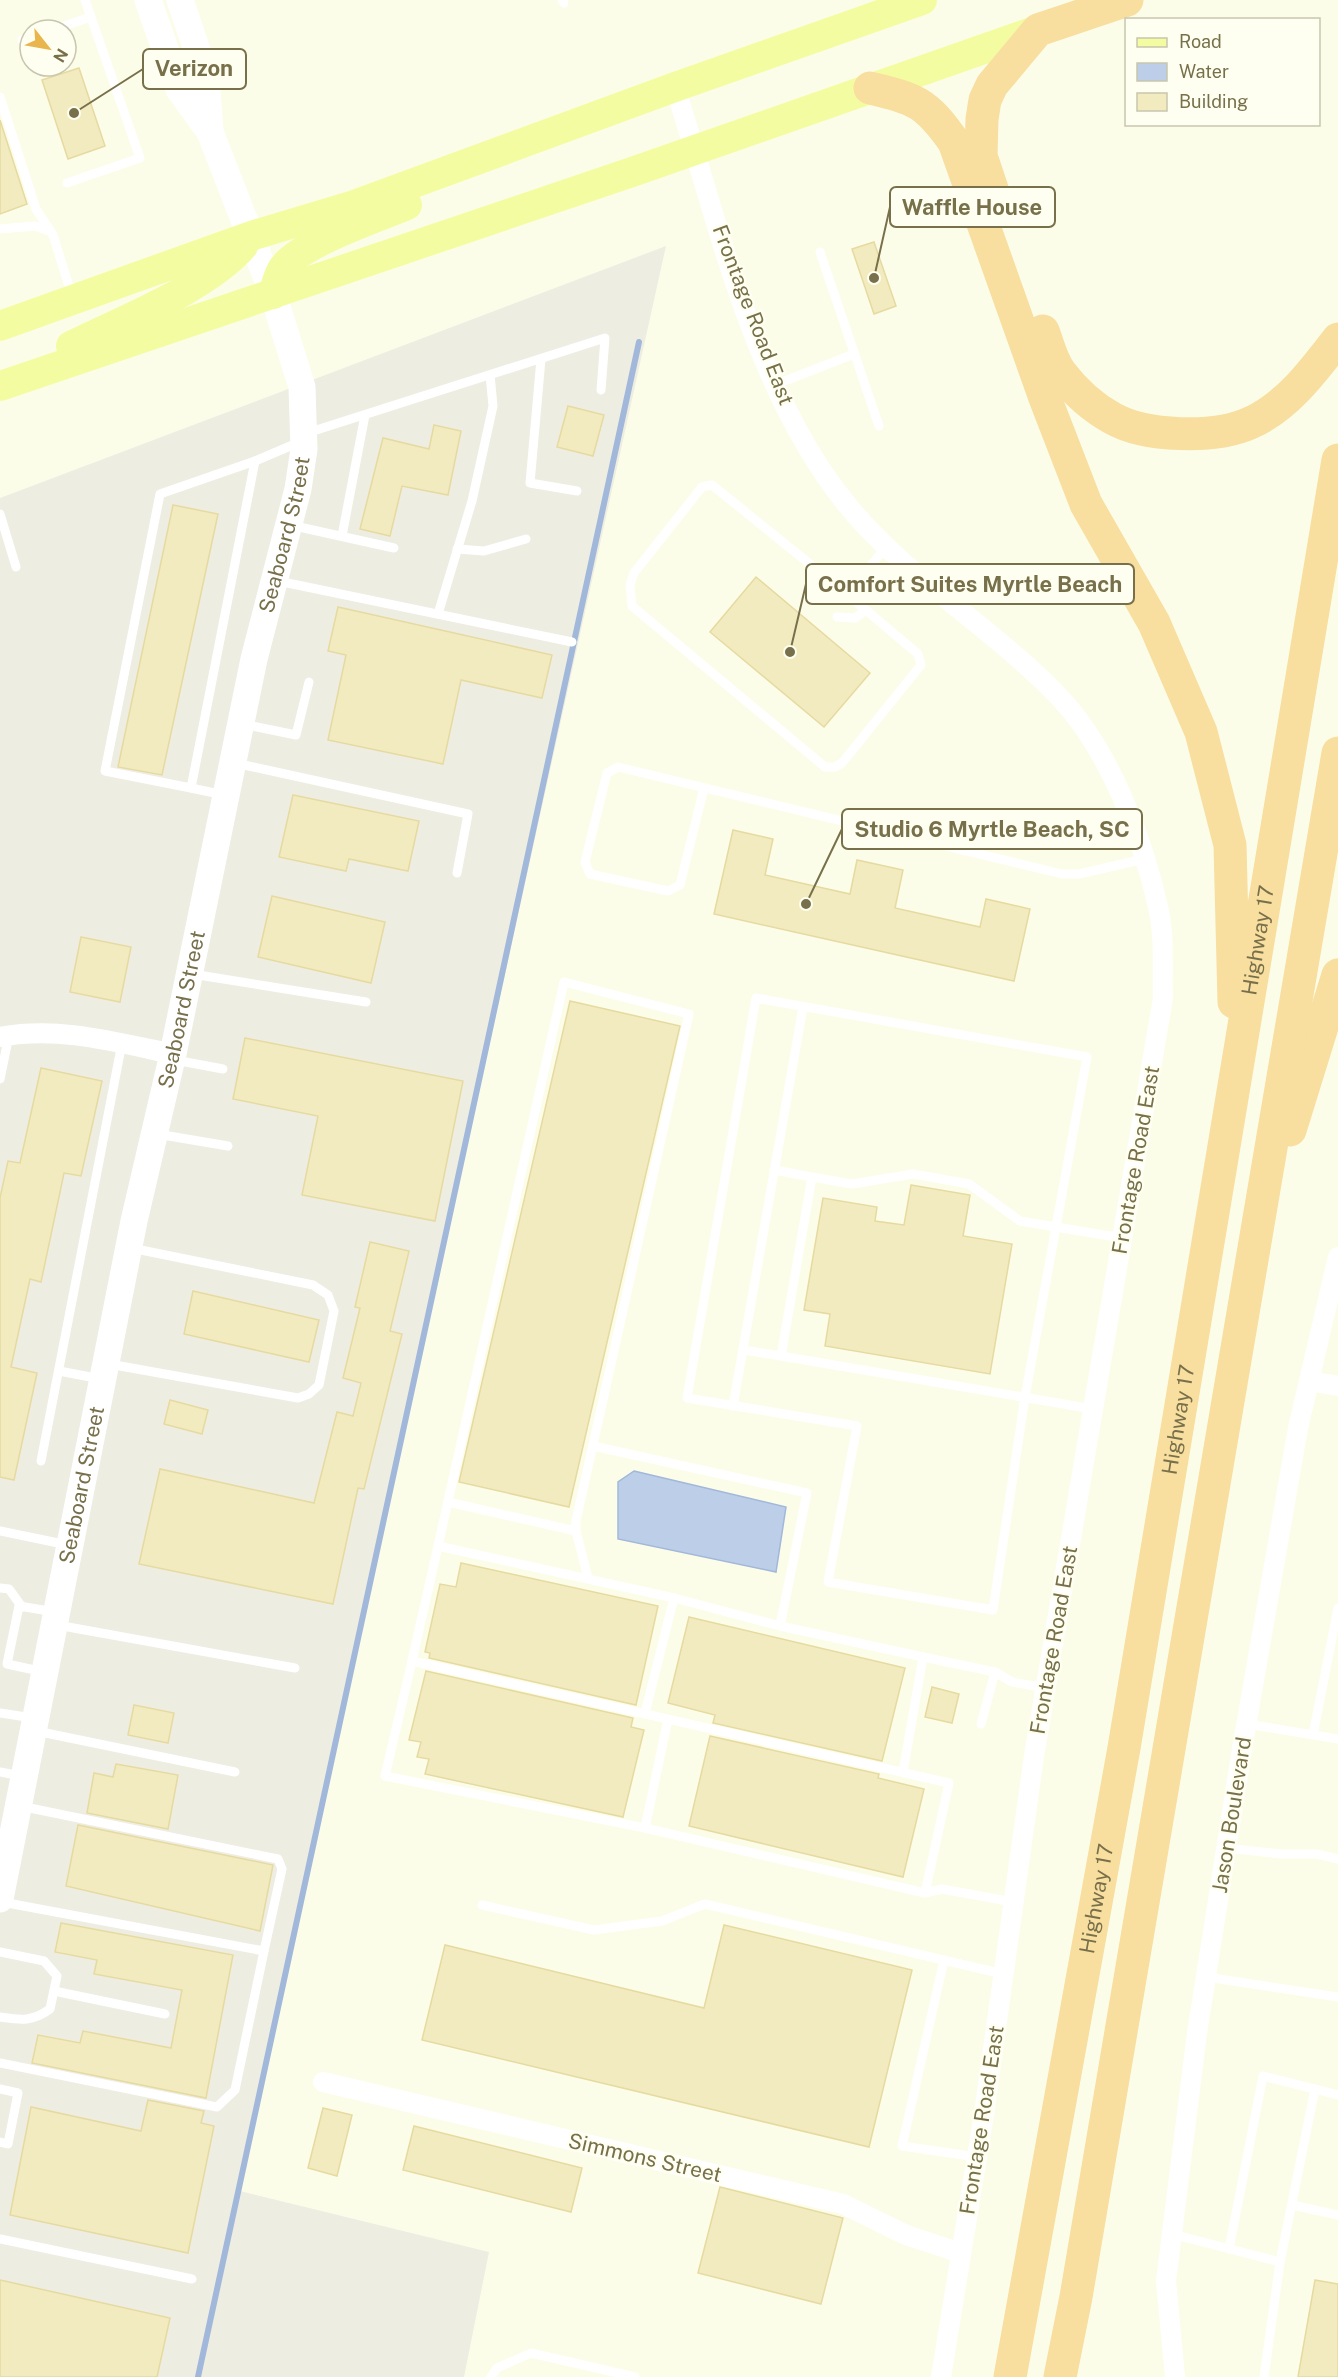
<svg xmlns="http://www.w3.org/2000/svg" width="1338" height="2377" font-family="'Public Sans',sans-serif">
	<rect width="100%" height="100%" fill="#fcfde9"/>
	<!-- industrial -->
	<path fill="#eeede2" d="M666,246L236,2190L489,2252L464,2377H0V498Z"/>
	<!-- water -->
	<path fill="#bccee8" stroke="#a2b8da" stroke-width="1.5" d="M634,1471L786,1507L776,1572L618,1539V1482Z"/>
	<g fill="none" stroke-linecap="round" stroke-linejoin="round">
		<!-- stream -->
		<path stroke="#a2b8da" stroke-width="6" d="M198,2377L639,342"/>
	</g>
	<!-- building -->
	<g fill="#f3ebc0" stroke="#e6daa0" stroke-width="1.5">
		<path d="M79,68L105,146L68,159L42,80Z"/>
		<path d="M0,120L27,204L0,214Z"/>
		<path d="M874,242L896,306L874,314L852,249Z"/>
		<path d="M568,406L604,415L593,456L557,447Z"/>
		<path d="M434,425L461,431L448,495L402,486L390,536L360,529L383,438L429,449Z"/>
		<path d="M173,505L218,514L162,775L118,767Z"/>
		<path d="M756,577L870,673L824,727L710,632Z"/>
		<path d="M338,607L552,655L542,698L461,680L443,764L328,740L346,655L328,651Z"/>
		<path d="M293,795L419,821L408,871L349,859L346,871L279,857Z"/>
		<path d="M733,830L773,839L765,875L850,894L857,860L903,870L895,908L980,927L986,899L1030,909L1014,981L714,914Z"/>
		<path d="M272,896L385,922L371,983L258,957Z"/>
		<path d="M81,937L131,947L120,1002L70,992Z"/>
		<path d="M570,1001L680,1026L569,1507L459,1482Z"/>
		<path d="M245,1038L463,1081L435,1221L302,1195L318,1116L233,1099Z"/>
		<path d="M41,1068L102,1081L81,1176L64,1173L41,1282L30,1279L11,1367L37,1373L14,1480L0,1477V1198L8,1161L20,1163Z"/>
		<path d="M911,1185L970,1195L963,1236L1012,1244L990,1374L825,1346L830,1314L804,1310L823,1198L877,1207L875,1221L904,1225Z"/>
		<path d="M370,1242L409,1251L390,1331L402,1334L364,1489L358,1488L333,1604L139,1564L160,1469L314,1503L337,1412L353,1416L361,1383L343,1378L360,1308L355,1307Z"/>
		<path d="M193,1291L319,1320L309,1362L184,1334Z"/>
		<path d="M170,1400L208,1410L202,1434L164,1424Z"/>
		<path d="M461,1563L658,1606L636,1705L429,1658L430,1653L425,1652L440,1584L456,1587Z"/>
		<path d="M689,1617L905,1668L882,1761L713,1723L715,1715L668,1703Z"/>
		<path d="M426,1671L633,1718L631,1727L644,1730L623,1817L425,1774L429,1759L417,1757L421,1742L409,1740Z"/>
		<path d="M932,1687L959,1694L952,1723L925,1717Z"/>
		<path d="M134,1705L174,1713L168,1743L128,1735Z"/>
		<path d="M710,1736L879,1774L878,1778L924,1789L903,1877L689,1826Z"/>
		<path d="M116,1764L178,1775L168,1829L87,1813L94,1773L113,1777Z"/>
		<path d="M78,1825L273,1865L260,1931L66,1886Z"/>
		<path d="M61,1923L233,1955L206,2098L32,2063L38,2035L80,2043L83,2031L171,2048L182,1990L94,1974L97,1960L55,1952Z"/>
		<path d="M724,1925L912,1970L869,2147L422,2040L445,1945L704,2008Z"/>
		<path d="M148,2100L204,2111L201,2123L214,2126L188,2253L10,2215L31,2107L141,2131Z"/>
		<path d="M323,2108L352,2115L337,2176L308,2168Z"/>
		<path d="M414,2126L582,2168L571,2212L403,2170Z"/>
		<path d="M720,2187L843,2218L821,2304L698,2273Z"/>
		<path d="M0,2280L170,2318L157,2377H0Z"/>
		<path d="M1315,2280L1338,2284V2377H1298Z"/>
	</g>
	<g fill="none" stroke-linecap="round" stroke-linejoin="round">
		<!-- lane -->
		<g stroke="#fff" stroke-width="9">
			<path d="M562,0L564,3"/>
			<path d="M52,30L91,17"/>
			<path d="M22,40L30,37"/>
			<path d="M0,97L36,209L53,235L72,296"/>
			<path d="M67,183L140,158L85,0"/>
			<path d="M0,229L35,226L49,231"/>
			<path d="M820,252L879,426"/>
			<path d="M541,359L530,483L577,491"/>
			<path d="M777,384L854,354"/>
			<path d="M307,433L605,338L601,390"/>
			<path d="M0,514L16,567"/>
			<path d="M290,525L394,548"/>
			<path d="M342,536L365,415"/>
			<path d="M457,549L484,551L526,539"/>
			<path d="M278,581L572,642"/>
			<path d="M847,594L712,485L702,487L634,573L630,585L632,606L825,767H835L842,763L921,665L918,654L847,594L886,547"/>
			<path d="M818,601L813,593L819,571"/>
			<path d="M438,614L472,501L493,406L490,375"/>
			<path d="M837,617L855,618L866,610"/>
			<path d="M243,724L296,735L309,682"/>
			<path d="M235,763L468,814L457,873"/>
			<path d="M191,788L105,771L160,494L255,461"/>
			<path d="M704,788L680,885L668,891L590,874L585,862L607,773L618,767L1062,874H1079L1144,859"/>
			<path d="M224,795L191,788L255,461L302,441"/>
			<path d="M192,974L366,1002"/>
			<path d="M756,998L1087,1057L1025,1397L993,1610L828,1582L857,1426L687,1398Z"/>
			<path d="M175,1060L223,1069"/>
			<path d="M0,1079L9,1035"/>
			<path d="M157,1134L228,1146"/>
			<path d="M774,1170L812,1177"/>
			<path d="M743,1350L781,1356"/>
			<path d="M109,1364L298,1398L309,1394L319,1385L334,1311L328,1295L313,1285L131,1248"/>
			<path d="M59,1371L101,1379"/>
			<path d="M733,1406L803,1007"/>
			<path d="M1093,1409L781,1356L812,1177L852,1184L913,1174L969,1184L1020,1221L1122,1238"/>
			<path d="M593,1446L807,1493L780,1626"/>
			<path d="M41,1461L122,1043"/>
			<path d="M448,1502L576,1531"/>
			<path d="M0,1531L68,1545"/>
			<path d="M438,1546L564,982L689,1014L576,1521V1531L588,1578"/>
			<path d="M0,1588L9,1589L22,1607"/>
			<path d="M674,1598L780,1626L923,1657L903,1772"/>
			<path d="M57,1625L295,1668"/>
			<path d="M923,1657L995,1672L1012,1682L1046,1688"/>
			<path d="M412,1661L438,1546L674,1598L645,1713"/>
			<path d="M44,1672L7,1664L19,1606L55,1612"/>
			<path d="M0,1713L33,1718"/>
			<path d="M668,1719L645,1828L925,1893L942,1889L1013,1902"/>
			<path d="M981,1724L995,1672"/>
			<path d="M1247,1724L1338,1739"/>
			<path d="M36,1731L235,1772"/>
			<path d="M1313,1735L1338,1608"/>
			<path d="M0,1772L21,1776"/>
			<path d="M645,1828L385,1776L412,1661L949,1783L925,1893"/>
			<path d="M1226,1848L1281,1854H1317L1338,1859"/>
			<path d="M2,1902L264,1951L282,1869L278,1859L20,1806"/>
			<path d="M482,1905L594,1930L662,1921L705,1904L1003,1974"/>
			<path d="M0,1952L44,1961L57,1976L50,2009C32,2022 21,2020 0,2017"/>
			<path d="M944,1960L902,2146L977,2157"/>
			<path d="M1206,1977L1338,1997"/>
			<path d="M54,1991L165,2014"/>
			<path d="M0,2063L217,2107L235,2090L264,1951"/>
			<path d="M0,2089L18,2093L8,2144L0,2142"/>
			<path d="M1292,2205L1338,2215"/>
			<path d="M1172,2234L1280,2262L1264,2377"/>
			<path d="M0,2239L192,2279"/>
			<path d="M1229,2249L1263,2076L1338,2095"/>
			<path d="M1280,2262L1315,2089"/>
			<path d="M491,2377L497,2368L531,2353L635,2377"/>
		</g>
		<!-- street -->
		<g stroke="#fff" stroke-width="20">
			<path d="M675,87C718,222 754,388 844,501C905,578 997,630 1062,700C1110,752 1143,839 1158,907C1165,936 1162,969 1163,998L1034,1756L984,2114L941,2377"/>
			<path d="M0,1037C59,1026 115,1042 173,1054"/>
			<path d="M1309,1381L1338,1386"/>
			<path d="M323,2082L843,2204L906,2235L961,2253"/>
			<path d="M1175,2377L1166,2281L1197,2033L1242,1749L1298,1428L1338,1257"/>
		</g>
		<!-- secondary -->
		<g stroke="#fff" stroke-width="27">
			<path d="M180,0L206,77L210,131"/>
			<path id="s1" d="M0,1899L134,1221L173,1054L254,659L298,489L304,449L302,387L273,294L210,132L179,89L148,0"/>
		</g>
		<!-- primary -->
		<g stroke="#f4fca1" stroke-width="30">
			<path d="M273,294C276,286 278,275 283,268C301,243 377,218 407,205"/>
			<path d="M0,326L251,236L354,205L675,87L922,0"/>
			<path d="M71,346C123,320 207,288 243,246"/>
			<path d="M0,386L635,171L1038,30"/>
		</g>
		<!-- highway -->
		<g stroke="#f8de9f" stroke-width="33">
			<path d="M870,88C916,99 926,102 954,142L1045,398L1086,504L1154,623L1201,732L1230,845L1234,1002"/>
			<path d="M993,192L981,156L982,119L985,100L992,85L1038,30L1127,0"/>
			<path d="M1043,331C1048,344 1052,362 1061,373C1074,390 1092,407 1112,418C1145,437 1215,439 1250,423C1287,407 1314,370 1338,339"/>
			<path d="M1290,1130L1338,975"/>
			<path id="s2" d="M1010,2377L1124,1748L1338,460"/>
			<path d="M1060,2377L1076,2297L1338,753"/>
		</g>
	</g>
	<g text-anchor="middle" stroke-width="4.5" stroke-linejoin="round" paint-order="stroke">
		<!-- street labels -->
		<g font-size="21" fill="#78704b" stroke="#fefff0">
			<text transform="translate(753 315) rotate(69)" y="7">Frontage Road East</text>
			<text dy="7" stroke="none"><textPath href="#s1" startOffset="1394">Seaboard Street</textPath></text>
			<text dy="7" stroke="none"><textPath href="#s2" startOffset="1458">Highway 17</textPath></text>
			<text dy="7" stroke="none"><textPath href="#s1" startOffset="908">Seaboard Street</textPath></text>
			<text transform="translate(1136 1160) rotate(-80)" y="7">Frontage Road East</text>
			<text dy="7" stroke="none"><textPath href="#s2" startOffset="972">Highway 17</textPath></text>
			<text dy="7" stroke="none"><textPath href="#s1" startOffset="422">Seaboard Street</textPath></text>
			<text transform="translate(1054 1640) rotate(-80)" y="7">Frontage Road East</text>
			<text transform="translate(1232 1815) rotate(-81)" y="7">Jason Boulevard</text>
			<text dy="7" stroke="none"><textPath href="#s2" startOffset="486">Highway 17</textPath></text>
			<text transform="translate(982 2120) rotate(-81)" y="7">Frontage Road East</text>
			<text transform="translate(645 2158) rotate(13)" y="7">Simmons Street</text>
		</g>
	</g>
	<!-- callouts -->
	<path fill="none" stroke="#78704b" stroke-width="2" d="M74 113L143 69M874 278L890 207M790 652L806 584M806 904L842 829"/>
	<g fill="#78704b" stroke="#fefff0" stroke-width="2">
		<circle cx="74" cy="113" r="6"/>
		<circle cx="874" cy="278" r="6"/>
		<circle cx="790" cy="652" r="6"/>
		<circle cx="806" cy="904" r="6"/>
	</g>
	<g fill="#fefff0" stroke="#78704b" stroke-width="2">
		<rect x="143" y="49" width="103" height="40" rx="6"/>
		<rect x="890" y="187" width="165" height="40" rx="6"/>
		<rect x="806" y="564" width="328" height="40" rx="6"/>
		<rect x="842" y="809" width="300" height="40" rx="6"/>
	</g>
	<g font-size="22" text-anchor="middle" font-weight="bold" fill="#78704b">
		<text x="194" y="76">Verizon</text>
		<text x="972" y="215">Waffle House</text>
		<text x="970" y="592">Comfort Suites Myrtle Beach</text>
		<text x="992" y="837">Studio 6 Myrtle Beach, SC</text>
	</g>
	<!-- legend -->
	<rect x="1125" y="18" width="195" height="108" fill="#fefff0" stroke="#c8c6ae" stroke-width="1.5"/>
	<rect x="1137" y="38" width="30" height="9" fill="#f4fca1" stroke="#c8c6ae" stroke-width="1.5"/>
	<text x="1179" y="48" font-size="18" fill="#78704b">Road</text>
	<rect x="1137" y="63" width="30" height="18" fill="#bccee8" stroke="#c8c6ae" stroke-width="1.5"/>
	<text x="1179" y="78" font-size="18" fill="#78704b">Water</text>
	<rect x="1137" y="93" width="30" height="18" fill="#f3ebc0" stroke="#c8c6ae" stroke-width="1.5"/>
	<text x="1179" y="108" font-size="18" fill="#78704b">Building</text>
	<!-- north arrow -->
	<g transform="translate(48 48) rotate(121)"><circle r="28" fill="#fefff0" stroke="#c8c6ae" stroke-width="1.5"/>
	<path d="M0-4.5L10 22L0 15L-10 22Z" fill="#e8b64d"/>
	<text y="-9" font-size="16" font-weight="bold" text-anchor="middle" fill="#78704b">N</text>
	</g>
</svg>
